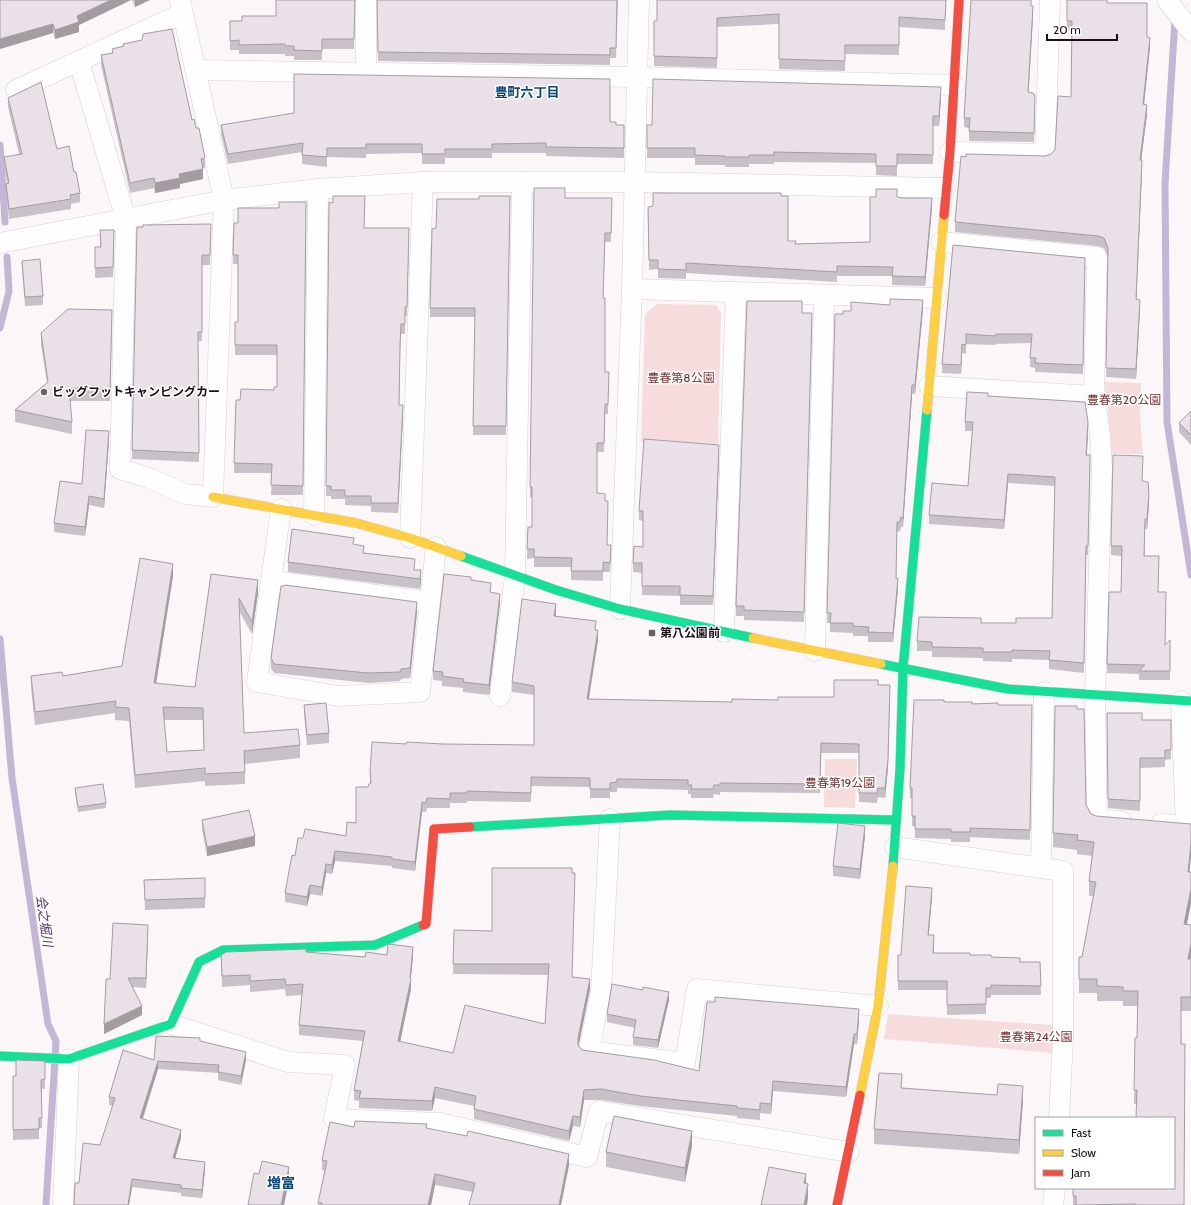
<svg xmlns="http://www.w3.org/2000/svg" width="1191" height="1205" font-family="Cabin,'Noto Sans JP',sans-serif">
	<rect width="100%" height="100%" fill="#fbf7f9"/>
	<!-- green -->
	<g fill="#f6dcdc">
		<path d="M657,304L716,305L721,313L718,444L641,442L645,314Z"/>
		<path d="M1105,382L1141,383L1140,417L1143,454H1112Z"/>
		<path d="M825,759H857L855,808L824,807Z"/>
		<path d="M888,1014L1053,1025V1053L884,1039Z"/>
	</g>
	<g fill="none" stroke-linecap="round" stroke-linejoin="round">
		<!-- stream -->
		<g stroke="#c4b6d5" stroke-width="7">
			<path d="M1175,18L1165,184L1167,422L1191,575"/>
			<path d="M0,145L5,222"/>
			<path d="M0,328L9,291L7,257"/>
			<path d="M0,639L12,778L48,1024L56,1041L46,1205"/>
		</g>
		<!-- street casing -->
		<g stroke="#d7cfd4" stroke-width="21">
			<g id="street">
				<path d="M1167,0L1191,31"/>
				<path d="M79,61L126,220L120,469L149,478L185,494L213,497L224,200L180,0"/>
				<path d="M195,70L638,77L954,85"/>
				<path d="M366,72V0"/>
				<path d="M16,90L183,13"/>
				<path d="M950,152L1045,154L1050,0"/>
				<path d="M941,242L1097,257L1094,396L1100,434L1102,467L1095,696L1097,819L1121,821"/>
				<path d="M0,243L224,200L318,189L423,182H634L945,188"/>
				<path d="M632,289L936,298"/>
				<path d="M929,386L1094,396"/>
				<path d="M281,509L257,682L338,696L420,692L436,547"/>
				<path d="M314,515L318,189"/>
				<path d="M410,538L423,182"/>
				<path d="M272,581L429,602"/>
				<path d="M620,609L632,289L639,0"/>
				<path d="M724,632L736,292"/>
				<path d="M815,651L824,295"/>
				<path d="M500,696L515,576L522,182"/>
				<path d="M610,819L601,991L589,1051L685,1063L697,989L878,1006"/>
				<path d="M1161,824L1186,826L1181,701"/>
				<path d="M895,847L1063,871V1039L1059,1118"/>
				<path d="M1041,868L1044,692"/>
				<path d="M171,1024L288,1062L345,1065L334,1119L440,1123L587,1157L599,1111L849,1152"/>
				<path d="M63,1205L69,1059"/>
				<path d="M1053,1205L1055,1188"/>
			</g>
		</g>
		<!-- fast casing -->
		<g stroke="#d7cfd4" stroke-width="10">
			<g id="fast">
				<path d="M461,556L556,590L620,609L753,638"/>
				<path d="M881,664L1008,689L1191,701"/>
				<path d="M470,827L670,815L895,820"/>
				<path d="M893,866L900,769L903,668L927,410"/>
				<path d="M0,1056L69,1059L171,1024L199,962L223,950L375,945L423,925"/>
			</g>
		</g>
		<!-- slow casing -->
		<g stroke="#d7cfd4" stroke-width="10">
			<g id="slow">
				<path d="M927,410L944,215"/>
				<path d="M213,497L356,523L410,538L461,556"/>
				<path d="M753,638L881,664"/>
				<path d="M860,1095L878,1006L893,866"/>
			</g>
		</g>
		<!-- jam casing -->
		<g stroke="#d7cfd4" stroke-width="10">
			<g id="jam">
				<path d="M944,215L950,152L959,0"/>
				<path d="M423,925L426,924L434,829L470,827"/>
				<path d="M837,1205L860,1095"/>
			</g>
		</g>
		<!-- street -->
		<use href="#street" stroke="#fefefe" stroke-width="20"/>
		<!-- fast -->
		<use href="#fast" stroke="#16e098" stroke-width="9"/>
		<!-- slow -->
		<use href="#slow" stroke="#ffcf43" stroke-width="9"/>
		<!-- jam -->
		<use href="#jam" stroke="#f24e42" stroke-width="9"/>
	</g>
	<!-- wall -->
	<g fill="#c8c1c8" fill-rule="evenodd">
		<path d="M0,0H131L79,25V32L55,39L53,33L0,49Z"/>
		<path d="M132,0H150L135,7Z"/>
		<path d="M355,0L354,49H322V60H294V56H285V54H239V50H230V21H242L276,16Z"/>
		<path d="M377,0H618L616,58H610V65L378,61Z"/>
		<path d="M946,0L945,30L899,27V55L845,54V71L779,69V24L717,27V68L654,66V21Z"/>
		<path d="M1067,0L1107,3L1147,37L1150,47L1144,104L1147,114L1141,160L1142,170L1136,299L1140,309L1136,379L1106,377L1108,257L1104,248L1098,246L955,232V222L966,157L1045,156L1051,154L1055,150L1071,97L1072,31H1067Z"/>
		<path d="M1031,6L1033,16L1028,92L1033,95L1035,104L1034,142L969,141V128L964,127V118Z"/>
		<path d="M123,44L192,120L196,128L205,158V168H203V179L180,184V188L155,193L154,188L130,193L101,65V55L112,53V49L123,46Z"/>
		<path d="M941,96L939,126H933V164H897V176L876,175V163L774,162V164H749V167H725V165H695V158H647V125H652Z"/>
		<path d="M8,98L57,149L74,172L80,193V202L71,204V209L9,219L6,193V184L7,183L4,166V157L19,154L8,107Z"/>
		<path d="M610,122L616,125H624V158L546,156V153H492V158H445V164H422V153L366,154V158L327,157V167L302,164V152L228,164L221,134V125Z"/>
		<path d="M510,196L506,435H473L475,317H430V308L436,228L479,199Z"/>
		<path d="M781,196L788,241L796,244L870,242L897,197L932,207L925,286L892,285V276H837V282L686,273V279L658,278V269L649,270L648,207Z"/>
		<path d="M565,198H612L611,242H605L603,298L605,372H609L608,414H605L604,452H597V493L605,501L608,511L607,545L611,555L610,572H603V581L571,580V567H534V558L527,559L528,527H532V497H530V487Z"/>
		<path d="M306,202L303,495H271L272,473H234L236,400H240L274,390L277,387V355H235V322H238V264H233V255L238,223L279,208Z"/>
		<path d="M329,202L364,228L409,238L407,316H405V334H401L400,356L399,405L403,415L398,513L371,512V506L345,505V499H331V496H326Z"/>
		<path d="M137,227L211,234L210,265H202V341H198L199,462L132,459Z"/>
		<path d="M100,230H114L113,277L95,278V247H100Z"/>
		<path d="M953,245L1085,258L1083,374L1035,372V368L1030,367L1031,343L996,344L995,345L966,344V354L962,353L961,374L942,373V364Z"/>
		<path d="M22,261L43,296V305L25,306L22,270Z"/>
		<path d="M923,309L915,394H912L903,527H901L900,532L897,531L896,579L898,588L893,642H868V636H853V633L830,632V623H827L843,314L851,311Z"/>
		<path d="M802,313L812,323L804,622L744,620V616H736V606Z"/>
		<path d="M112,322L110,401H70L72,422V434L15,422V410L47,383L41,345V333Z"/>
		<path d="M988,397L1088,432L1087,455H1090L1088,555H1086L1084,673L1049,669V660L1012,659V662L983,661V658L932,657V651H917V641L981,623H1016L1052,618L1055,486L1008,483L1004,529L929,524V515L968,486L972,431H965V422Z"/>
		<path d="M1191,411V445L1179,432V423Z"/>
		<path d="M109,440L104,508L89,505L85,536L54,532V523L82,484Z"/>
		<path d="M719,455L713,605H680V596L642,595V573L633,572V563L643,547V521L639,520V511Z"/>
		<path d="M1142,481L1149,504L1147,529H1145V556L1158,592L1165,645L1170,640V680H1139V674L1107,673V664L1121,592V556L1111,555V546Z"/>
		<path d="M354,544L364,553L415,570L421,580L420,589L288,572V562Z"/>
		<path d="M211,574L258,593L252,634L239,611L244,733L300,745V758L245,764V784L205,786V781L135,788L129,721L115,720V713L35,725L31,688V676H63L122,666L173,576L156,684L195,687ZM164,720H203L204,750L167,752Z"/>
		<path d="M471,580L491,592L500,603L489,695L463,692V688L442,686V681L433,680V671Z"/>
		<path d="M417,612L410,678L401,679L400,681L368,683L274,673L271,668V658Z"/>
		<path d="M556,613V616L596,630L598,640L589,699L732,702L834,697L878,685L888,768L885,798L878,797L877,803L859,802V753H821L820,793L720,792V795L714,794L713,798H691V794H688V790L617,788V792H610V798H590V787L531,786V802L467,801V803H450V808H427L426,812H422L415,871L392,868V866L335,861L332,874L326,873L322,896L310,894L307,906L285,902V893L295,856L303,838L346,836L356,823L370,784V771L406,744L534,745V695L512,692V682Z"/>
		<path d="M944,702L998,705H1032L1030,840L970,837V842H951V839L915,838V826H912V798H910V788Z"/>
		<path d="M304,705L329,733V743L307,745L304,715Z"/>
		<path d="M1107,713L1142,720H1171V759L1165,760V767L1140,768V811L1108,808Z"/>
		<path d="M75,788L106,803V808L78,812L75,793Z"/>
		<path d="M1086,805L1091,814L1191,872V903L1187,924L1191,925V1011H1181L1184,1205H1073V1188H1174L1136,1104H1134L1135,1038H1137L1138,1006H1123V1001H1097V993H1079V979L1082,957L1093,896H1089V881L1092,856L1077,854V850L1053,847V833Z"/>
		<path d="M202,820L255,846L207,856L202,830Z"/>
		<path d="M865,836L860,879L833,876V866Z"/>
		<path d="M205,878V908L145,910L144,880Z"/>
		<path d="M932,897L928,935L934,945L933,953L970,955L991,957L1020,962H1040L1041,995H991V998H986V1014L947,1015V990H898V955H901Z"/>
		<path d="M454,930L492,931L573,977L590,989L578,1045L582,1050L699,1071L859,1020L857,1044H854L846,1097L773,1091L771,1114L760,1113V1120L737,1118V1116L640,1106L601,1100H584L580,1127L573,1126L569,1141L474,1119V1106L435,1098L432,1111L359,1108V1101L354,1100V1090L363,1041L299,1035V1025L302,995L286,996L285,989L250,992V985L222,987L221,955L306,952L365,957L387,955L413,957L411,978V989L400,1042L453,1053L545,1024L548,975L453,974Z"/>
		<path d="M148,934L146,988L133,987L142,1015L104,1034L110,979Z"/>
		<path d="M669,1000L658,1048L633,1045V1037L635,1028L607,1022V1014Z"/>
		<path d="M200,1042L246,1060L241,1085L218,1080V1073L158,1069L143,1119L181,1138L175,1158L205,1170L202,1198L181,1196V1193L132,1187L129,1205H74L79,1183L100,1145L113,1106L109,1105V1097L154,1060Z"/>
		<path d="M45,1061V1089H42V1128H39V1139L13,1140V1076H16Z"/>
		<path d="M902,1089L1023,1100L1019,1154L874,1144V1129Z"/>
		<path d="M354,1127L427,1129L569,1165L561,1205H469L473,1192L435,1185L431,1205H318L325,1171L322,1170V1160Z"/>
		<path d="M692,1146L685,1182L606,1167V1152Z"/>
	</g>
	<!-- shaded-wall -->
	<g fill="#a39da2">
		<path d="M111,0H131L79,25V32L55,39V30L77,16Z"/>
		<path d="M135,0H150L135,7Z"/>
		<path d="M1033,6V16L1028,102V92Z"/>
		<path d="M53,24V33L0,49V39Z"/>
		<path d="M1150,38V47L1143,114V104Z"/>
		<path d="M941,87V96L939,126V116Z"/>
		<path d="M1147,105V114L1140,170V160Z"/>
		<path d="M1142,160V170L1136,309V299Z"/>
		<path d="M203,169V179L180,184V188L155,193V183L179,174Z"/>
		<path d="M932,198V207L925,286V277Z"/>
		<path d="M923,300V309L915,394V385Z"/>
		<path d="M1140,300V309L1136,379V369Z"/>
		<path d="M962,344V353L961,374V365Z"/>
		<path d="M912,385V394L903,527V518Z"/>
		<path d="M403,405V415L398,513V503Z"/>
		<path d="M1088,422V432L1086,465V455Z"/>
		<path d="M109,431V440L104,508V499Z"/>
		<path d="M719,445V455L713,605V596Z"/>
		<path d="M1008,474V483L1004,529V520Z"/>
		<path d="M1149,494V504L1147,529V519Z"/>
		<path d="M89,496V505L85,536V527Z"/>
		<path d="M173,564V576L154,696V683Z"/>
		<path d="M421,570V580L420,589V579Z"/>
		<path d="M898,578V588L893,642V633Z"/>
		<path d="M258,580V593L252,634V622Z"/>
		<path d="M500,594V603L489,695V685Z"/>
		<path d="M417,602V612L410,678V668Z"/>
		<path d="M556,604V613L554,625V616Z"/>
		<path d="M598,630V640L587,709V699Z"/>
		<path d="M890,694L888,768L885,798V788Z"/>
		<path d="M422,802V812L415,871V862Z"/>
		<path d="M865,826V836L860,879V869Z"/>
		<path d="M255,836V846L207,856V847Z"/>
		<path d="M1191,843V857L1188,886V872Z"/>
		<path d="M335,851V861L332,874V865Z"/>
		<path d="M326,864V873L322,896V887Z"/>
		<path d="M310,885V894L307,906V897Z"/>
		<path d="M932,888V897L928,944V935Z"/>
		<path d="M1191,889V903L1184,938V924Z"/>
		<path d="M148,925V934L146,988V978Z"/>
		<path d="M934,935V945L933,963V953Z"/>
		<path d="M1191,943V958L1188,973V959Z"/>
		<path d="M413,947V957L410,984L411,979V989L398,1052V1041L410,978Z"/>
		<path d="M590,979V989L578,1049V1038Z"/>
		<path d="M669,992V1000L658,1048V1040Z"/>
		<path d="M142,1006V1015L104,1034V1024Z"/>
		<path d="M859,1009V1020L857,1044V1034Z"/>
		<path d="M854,1034V1044L846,1097V1087Z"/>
		<path d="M246,1052V1060L241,1085V1076Z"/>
		<path d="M158,1061V1069L140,1126V1118Z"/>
		<path d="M773,1081V1091L771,1114V1104Z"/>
		<path d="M1023,1086V1100L1019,1154V1140Z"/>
		<path d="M435,1087V1098L432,1111V1101Z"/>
		<path d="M584,1090V1100L580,1127V1117Z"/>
		<path d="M573,1116V1126L569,1141V1131Z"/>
		<path d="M181,1130V1138L173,1166V1158Z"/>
		<path d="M692,1131V1146L685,1182V1168Z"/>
		<path d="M569,1154V1165L561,1205H559Z"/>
		<path d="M205,1162V1170L202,1198V1190Z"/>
		<path d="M289,1167V1181L284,1205H281Z"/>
		<path d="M435,1174V1185L431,1205H428Z"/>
		<path d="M806,1174V1188L804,1183Z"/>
		<path d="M132,1179V1187L129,1205H128Z"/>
		<path d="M808,1184V1198L807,1205H804Z"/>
	</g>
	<!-- building -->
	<g fill="#e9e0e8" stroke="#a39da2" fill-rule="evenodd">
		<path d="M0,0H111L77,16L79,22L55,30L53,24L0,39Z"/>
		<path d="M276,0H355L354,39H322V51L294,50V46H285V44L239,45V40L230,41V21H242V16H276Z"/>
		<path d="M377,0H617L616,48H610V55L378,52Z"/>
		<path d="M657,0H946L945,20L899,17V45H845V61L779,59V14L717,18V58L654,56V21H657Z"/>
		<path d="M971,0H1031V6H1033L1028,92L1033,93V94L1035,95L1034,133L969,131L970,118H964Z"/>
		<path d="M1067,0H1107V3H1147V37L1150,38L1143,104L1147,105L1140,160H1142L1136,299L1140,300L1136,369L1106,368L1108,248L1104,238L1098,236L955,222L961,156L966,157V154L1045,156L1051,154L1055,150L1058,96L1071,97L1072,21H1067Z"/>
		<path d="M172,29L192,120L194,119L196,128H199L205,158L201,159L203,169L179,174L180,178L155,183L154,178L130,183L101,55L113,53L112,49L124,46L123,44L142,40L143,34Z"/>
		<path d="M294,74L610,79V122H616V125H624V148L546,147V143L492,144V149H445V154H422V144H366V148H327V157L302,155L303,143L228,154L221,125L294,113Z"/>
		<path d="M653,79L941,87L939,116H933V155L897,154V166H876V154L774,152V155H749V157H725V156L695,155V148H647V125H652Z"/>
		<path d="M41,82L57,149L69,146L74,172H76L80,193L70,195L71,199L9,209L6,184L9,183L4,157L22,154L8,98Z"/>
		<path d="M534,188H565V198H612L611,233H605L603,298H605V372H609L608,404H605L604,443H597V493L605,494V501H608L607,545H611L610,563L603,562V571H571L572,558L534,557V549H527L528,527H532V487H530Z"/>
		<path d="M876,189H897V197L902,198H932L925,277L892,276L893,267L837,266V272L686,263V270L658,269V260H649L648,207L653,206V193H781V196H788V241H796L795,244L870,242V197H876Z"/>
		<path d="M333,196H365L364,228H409L407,307H405V324H401L400,346L399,405H403L398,503H371V496H345V490H331V486H326L329,202L333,203Z"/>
		<path d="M479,196H510L506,426H473L475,308H430L432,229L436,228L437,199H479Z"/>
		<path d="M279,202H306L303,486L271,485L272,464L234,463L236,400H240L241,389L274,390V387H277V345H235V322H238V255H233L234,223H238V208H279Z"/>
		<path d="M211,224L210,255H202V332H198L199,453L132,450L137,227H143V225Z"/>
		<path d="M100,230H114L113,267L95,268V247H101Z"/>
		<path d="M953,245L1085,258L1083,365L1035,363L1036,358H1030L1032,334H996L995,336L966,334V345L962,344L961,365L942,364Z"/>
		<path d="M40,259L43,296L25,297L22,261Z"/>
		<path d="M890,299L923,300L915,385H912L903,518L901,517L900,522H897L896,579L898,578L893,633L868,632L869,627L853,626V623H830L831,613H827L835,314H843V311H851V302L890,305Z"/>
		<path d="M747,301H802V313H812L804,612L744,610V606H736Z"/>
		<path d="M68,309L112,310L110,389L69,388L72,422L15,410L48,382L41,333Z"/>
		<path d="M967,392L988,393V396L1085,402L1088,422L1086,455H1090V458L1088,546H1086L1084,663L1049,660L1050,651L1012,650V652H983V648L932,647V642L917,641L919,617L981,618V623H1016V618H1052L1055,477L1008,474L1004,520L929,515L932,483L968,486L973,422H965Z"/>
		<path d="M1191,411V435L1179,423Z"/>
		<path d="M86,430L109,431L104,499L89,496L85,527L54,523L60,481L82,484Z"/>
		<path d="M644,439L719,445L713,596L680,595V586H642V563H633L634,546L643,547V511H639Z"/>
		<path d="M1113,455L1143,456L1142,481L1148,482L1149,494L1147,519H1145L1144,556H1159L1158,592H1166L1165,645L1170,640V671H1139L1145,665L1107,664L1109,592H1121L1122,546H1111Z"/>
		<path d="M292,529L354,538L353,544L364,546L363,553L415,559L414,570H421L420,579L288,562Z"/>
		<path d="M140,558L173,564L154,683L195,687L211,574L258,580L252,622L239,598L244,733L298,729L300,745L244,751L245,772L205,774V768L135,775L129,708L115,707L116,701L35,712L31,676L62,672L63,676L122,666ZM163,707L203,708L204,750L167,752Z"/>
		<path d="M444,574L471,577V580L491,583L490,592L500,594L489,685L463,682L464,679L442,676L443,672L433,671Z"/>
		<path d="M285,585L417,602L410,668L401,669L400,672L368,673L274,664L271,658L281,586H284Z"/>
		<path d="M522,599L556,604L554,616L596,621L595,630H598L587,699L732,702V699L778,700V697H834V680H878V685H890L888,759L885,788H878L877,793H859V744L821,743L820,784L720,783V785H714L713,789H691L692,785H688V780L617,779V782L610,783V789H590V778L531,777V793L467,791V793H450V799L427,798L426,803L422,802L415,862L392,859V857L335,851L332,865L326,864L322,887L310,885L307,897L285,893L292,855L295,856L298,838H303L305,829L346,836L347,822L356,823V787H368L369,784L371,783L370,771L372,742L406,744L407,742L443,744L534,745V686L512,682Z"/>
		<path d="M914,700H944V702H972V704L998,703V705H1032L1030,830L970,828V832H951V829H915V816H912V788H910Z"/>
		<path d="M326,703L329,733L307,735L304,705Z"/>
		<path d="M1055,706H1077V709H1084L1086,805L1091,814L1096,816L1191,824V843L1188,872H1191V889L1184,924L1191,925V943L1188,959H1191V997H1181V1044H1185L1184,1205H1136V1204L1076,1205V1196H1073V1188H1174V1118H1136L1137,1090H1134L1135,1038H1137L1138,991H1123V987L1097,986V979H1079V957H1082L1096,882L1089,881L1094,842L1077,840L1078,835L1053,833Z"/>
		<path d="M1107,713H1142V720H1171V750H1165V758H1140V801L1108,799Z"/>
		<path d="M103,784L106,803L78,807L75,788Z"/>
		<path d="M249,810L255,836L207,847L202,820Z"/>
		<path d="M838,823L865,826L860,869L833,866Z"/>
		<path d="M492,868H572V873H575L572,977L590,979L578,1038V1045L582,1050L654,1060L699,1071L707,1002H715V997L859,1009L857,1034H854L846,1087L773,1081L771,1104L760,1103V1110L737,1108V1106L640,1096L601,1089L584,1090L580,1117L573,1116L569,1131L474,1109L476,1096L435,1087L432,1101L359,1098L361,1091L354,1090L365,1031L299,1025L303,984L286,985L285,979L250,981V975L222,976L221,955L226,952L306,949V952L365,957L366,952L387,955L388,944L413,947L410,978L411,979L398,1041L453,1053L465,1005L545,1024L549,964H453L454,930L492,931Z"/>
		<path d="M205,878V898L145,900L144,880Z"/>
		<path d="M906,886L932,888L928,935H934L933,953H970V955H991V957L1020,958V962H1040L1041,986L991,985V988H986V1004L947,1005V981H898V955H901Z"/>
		<path d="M113,923L148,925L146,978H128L142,1006L104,1024L106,979H110Z"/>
		<path d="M612,984L643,990V987L669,992L658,1040L633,1037L636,1020L607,1014Z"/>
		<path d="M156,1036L200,1038V1041L246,1052L241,1076L218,1072L219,1065L158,1061L140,1118L181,1130L173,1158L205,1162L202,1190L181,1188V1185L132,1179L128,1205H74L75,1183H79L83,1143L100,1145L115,1098L109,1097L123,1050L154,1060Z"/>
		<path d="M16,1060L45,1061V1079L41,1080L42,1118H39V1129L13,1130V1076H16Z"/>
		<path d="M879,1073L902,1074L901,1088L997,1095L998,1084L1023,1086L1019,1140L874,1129Z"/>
		<path d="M614,1116L692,1131L685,1168L606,1152Z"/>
		<path d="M355,1121L427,1124L426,1128L467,1136L468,1131L569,1154L559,1205H469L475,1183L435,1174L428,1205H322V1203H318L327,1161L322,1160L330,1122L354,1127Z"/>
		<path d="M262,1161L289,1167L281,1205H248L254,1173L259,1174Z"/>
		<path d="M769,1167L806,1174L804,1183L808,1184L804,1205H761Z"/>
	</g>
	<!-- markers -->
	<g fill="#696165" stroke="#fff" stroke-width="1.5">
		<circle cx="44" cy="392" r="4"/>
		<rect x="648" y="629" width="8" height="8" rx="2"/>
	</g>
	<g text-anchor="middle" stroke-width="3" stroke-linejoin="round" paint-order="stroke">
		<!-- park labels -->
		<g font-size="12" fill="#773434" stroke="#fff">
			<text x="681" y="382">豊春第8公園</text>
			<text x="1124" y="404">豊春第20公園</text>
			<text x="840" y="787">豊春第19公園</text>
			<text x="1036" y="1041">豊春第24公園</text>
		</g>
		<!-- poi labels -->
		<g font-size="12" font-weight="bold" fill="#1a1016" stroke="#fff" text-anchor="start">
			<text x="52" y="396">ビッグフットキャンピングカー</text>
			<text x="660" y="637">第八公園前</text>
		</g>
		<!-- neighbourhood labels -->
		<g font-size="13" font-weight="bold" fill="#0a4979" stroke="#fff">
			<text x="527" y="97">豊町六丁目</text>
		</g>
		<!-- water labels -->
		<g font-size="13" font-style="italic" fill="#4f346b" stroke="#fff">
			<text transform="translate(45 921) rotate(82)" y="5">会之堀川</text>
		</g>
		<!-- quarter labels -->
		<g font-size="14" font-weight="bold" fill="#0a4979" stroke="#fff">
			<text x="281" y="1188">増富</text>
		</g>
	</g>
	<!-- legend -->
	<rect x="1035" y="1117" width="140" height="72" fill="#ffffff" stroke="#a39fa2"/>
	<rect x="1043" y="1130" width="20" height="6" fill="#16e098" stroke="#a39fa2"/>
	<text x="1071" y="1137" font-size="12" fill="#1a1016">Fast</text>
	<rect x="1043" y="1150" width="20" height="6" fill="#ffcf43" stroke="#a39fa2"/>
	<text x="1071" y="1157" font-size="12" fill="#1a1016">Slow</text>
	<rect x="1043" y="1170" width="20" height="6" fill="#f24e42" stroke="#a39fa2"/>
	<text x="1071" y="1177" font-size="12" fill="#1a1016">Jam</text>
	<!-- scale -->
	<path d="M1047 34v6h70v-6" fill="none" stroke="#1a1016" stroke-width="2"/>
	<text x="1053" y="34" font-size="12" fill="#1a1016" stroke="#ffffff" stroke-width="3" paint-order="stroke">20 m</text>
</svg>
